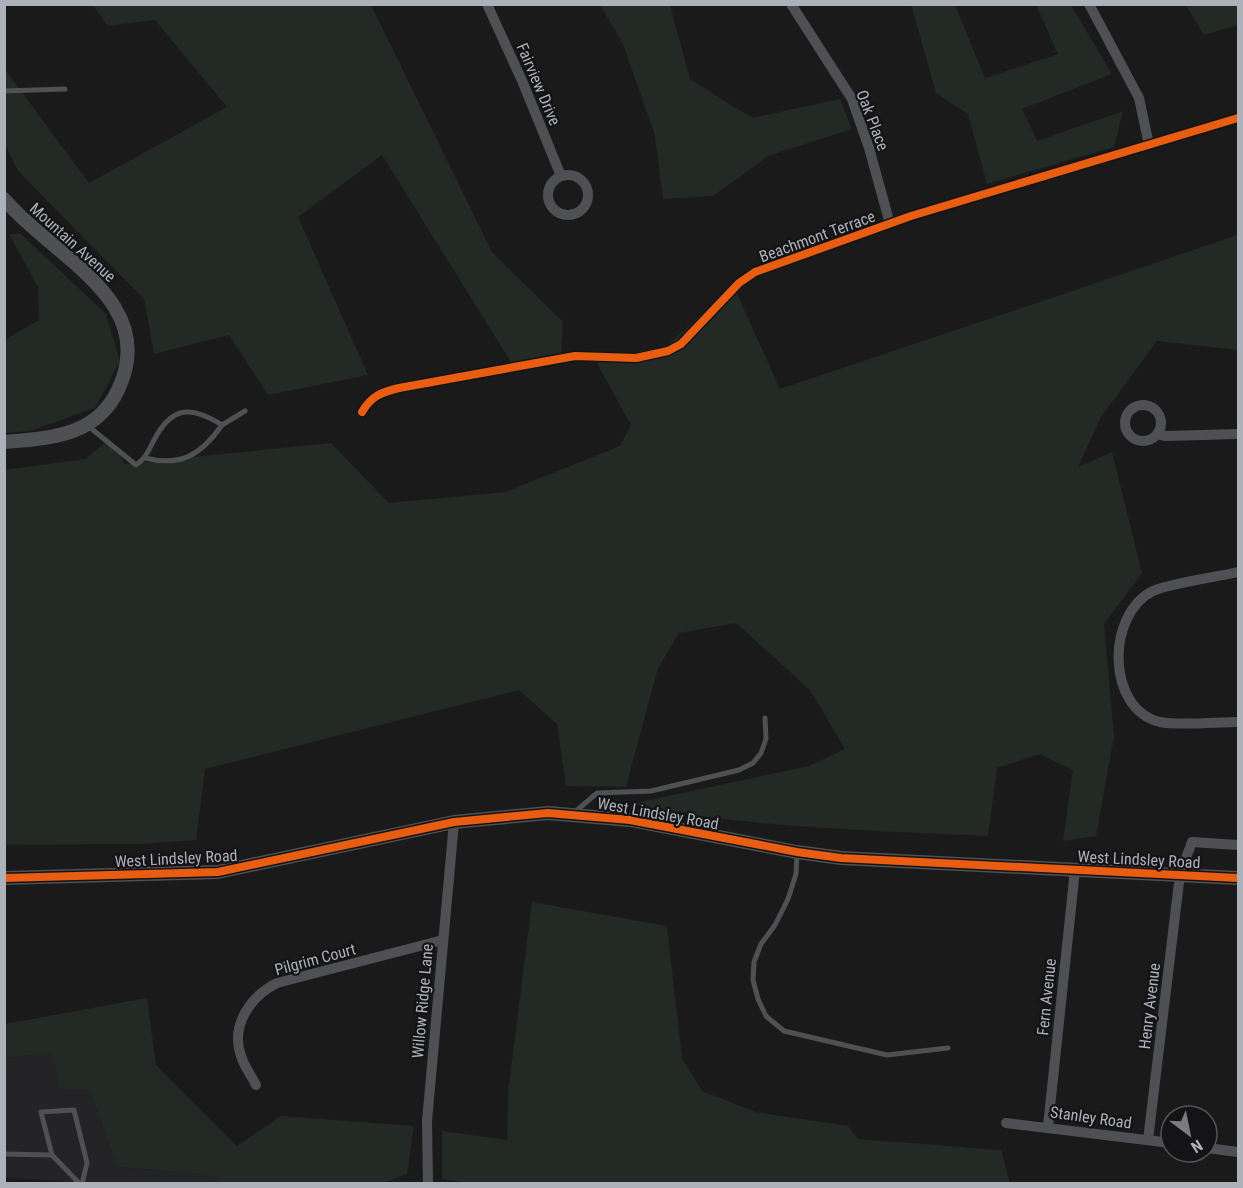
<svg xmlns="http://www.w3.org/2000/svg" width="1243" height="1188" font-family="'Roboto Condensed',sans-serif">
	<rect width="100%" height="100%" fill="#1a1a1a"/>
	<!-- built -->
	<path fill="#242426" d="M52,1053L89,1089L117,1167L205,1174L228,1183L64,1184V1181L5,1178L4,1058Z"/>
	<!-- green -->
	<g fill="#232924">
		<path d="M93,5H371L492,252L563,322L561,354L511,362L382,155L298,217L368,375L268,395L229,335L154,354L144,299L18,171L5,145L4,68L89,183L227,107L155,20L108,26Z"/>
		<path d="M600,5H670L690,79L752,118L840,99L852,129L768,156L713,196L663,199L655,136L623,44Z"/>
		<path d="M911,5H955L985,78L1058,54L1036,5H1071L1112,74L1022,109L1037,141L1123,111L1114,147L987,184L968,114L936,93Z"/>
		<path d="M1186,5H1238V25L1204,35Z"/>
		<path d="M9,234H21L106,314L120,361L95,408L30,431L5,433L4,340L39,320L38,287Z"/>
		<path d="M1238,235V350L1157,341L1101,417L1078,467L1112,452L1142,573L1104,624L1114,737L1096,836L1063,841L1073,770L1040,754L997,768L988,836C869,830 747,828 631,804L809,766L845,749L810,690L736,623L679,633L658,668L626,787L566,786L557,724L519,690L205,769L196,840L142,844L5,845L4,470L85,459L110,439L125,464L331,443L389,503L505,492L620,446L631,425L593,356L657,355L733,285L780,389Z"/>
		<path d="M532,902L667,926L682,1058L702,1091L756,1112L848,1126L858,1139L1001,1150L1010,1183L477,1184L442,1179V1131L507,1140L508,1092Z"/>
		<path d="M147,998L156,1065L237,1146L281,1116L414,1126L407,1174L384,1183L228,1184L205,1174L117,1167L89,1089H60L52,1053L5,1058V1024Z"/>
	</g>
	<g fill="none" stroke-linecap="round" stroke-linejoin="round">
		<!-- service -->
		<g stroke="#4f5053" stroke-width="5">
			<path d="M4,91L65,89"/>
			<path d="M88,426L136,465C146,458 148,451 153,442C171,406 190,405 222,425L245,411"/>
			<path d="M145,458C181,467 201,455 222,425"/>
			<path d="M575,812L597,793L651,791L739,770L753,763L761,753L766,739L765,718"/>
			<path d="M797,854L796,874L788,899L775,925L761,944L754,962L753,980L758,999L766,1016L784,1031L887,1055L948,1048"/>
			<path d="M4,1154L52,1155L80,1184"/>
			<path d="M52,1155L41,1112L74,1110L87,1163L82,1184"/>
		</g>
		<!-- minor -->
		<g stroke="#4f5053" stroke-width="10">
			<path d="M487,4L523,83L561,176"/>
			<path d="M791,4L852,99L869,148L890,224"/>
			<path d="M1089,4L1139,98L1149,145"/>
			<circle cx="568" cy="195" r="20"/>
			<circle cx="1143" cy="423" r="18"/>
			<path d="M362,412C371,396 382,392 399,388L575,356L636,358L668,351L681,344L739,283L755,272L911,216L1238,118"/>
			<path d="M1157,434L1166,436L1238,434"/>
			<path d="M1238,572C1217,577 1170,583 1153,591C1106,614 1106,709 1160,722C1179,726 1218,722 1238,722"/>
			<path d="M256,1085C251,1075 244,1066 241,1056C230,1025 251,996 277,983L443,940"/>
			<path d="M1006,1123L1171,1143"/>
			<path d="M1048,1126L1075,870"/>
			<path d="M1148,1140L1180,874L1192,842L1238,845"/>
			<path d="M1207,1148L1238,1152"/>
			<path d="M428,1184L427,1121L454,822"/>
		</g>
		<!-- tertiary -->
		<g stroke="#4f5053" stroke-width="14">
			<path d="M4,199C51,256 161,300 118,390C96,437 49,438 4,442"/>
			<path d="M4,878L218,872L454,822L548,813L630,820L797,852L841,858L1238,878"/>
		</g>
		<!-- cycleway casing -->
		<g stroke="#141416" stroke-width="11">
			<g id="cycleway">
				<path d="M362,412C371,396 382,392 399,388L575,356L636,358L668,351L681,344L739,283L755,272L911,216L1238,118"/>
				<path d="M4,878L218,872L454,822L548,813L630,820L797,852L841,858L1238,878"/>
			</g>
		</g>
		<!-- cycleway -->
		<use href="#cycleway" stroke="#e95d12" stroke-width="8"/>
	</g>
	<g text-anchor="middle" stroke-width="4.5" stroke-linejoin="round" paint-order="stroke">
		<!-- street labels -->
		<g font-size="16" fill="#adb1b9" stroke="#141416">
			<text transform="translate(539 84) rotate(67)" y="6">Fairview Drive</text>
			<text transform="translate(873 120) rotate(69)" y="6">Oak Place</text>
			<text transform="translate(817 236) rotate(-20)" y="6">Beachmont Terrace</text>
			<text transform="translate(73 242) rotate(42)" y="6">Mountain Avenue</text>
			<text transform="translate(658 813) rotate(10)" y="6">West Lindsley Road</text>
			<text transform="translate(176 858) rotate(-3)" y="6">West Lindsley Road</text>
			<text transform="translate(1139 859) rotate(3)" y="6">West Lindsley Road</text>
			<text transform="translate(315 959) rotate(-15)" y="6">Pilgrim Court</text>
			<text transform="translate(1046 997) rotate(-84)" y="6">Fern Avenue</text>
			<text transform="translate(422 1001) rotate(-85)" y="6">Willow Ridge Lane</text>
			<text transform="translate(1149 1006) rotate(-83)" y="6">Henry Avenue</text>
			<text transform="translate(1091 1117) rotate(8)" y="6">Stanley Road</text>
		</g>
	</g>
	<!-- border -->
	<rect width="1243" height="1188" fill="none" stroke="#adb1b9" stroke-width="12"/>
	<!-- north arrow -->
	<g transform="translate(1189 1134) rotate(148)"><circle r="28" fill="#141416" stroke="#515357" stroke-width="1.5"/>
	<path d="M0-4.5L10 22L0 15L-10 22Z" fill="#7a7c81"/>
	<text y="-9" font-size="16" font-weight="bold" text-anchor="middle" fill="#adb1b9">N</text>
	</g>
</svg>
